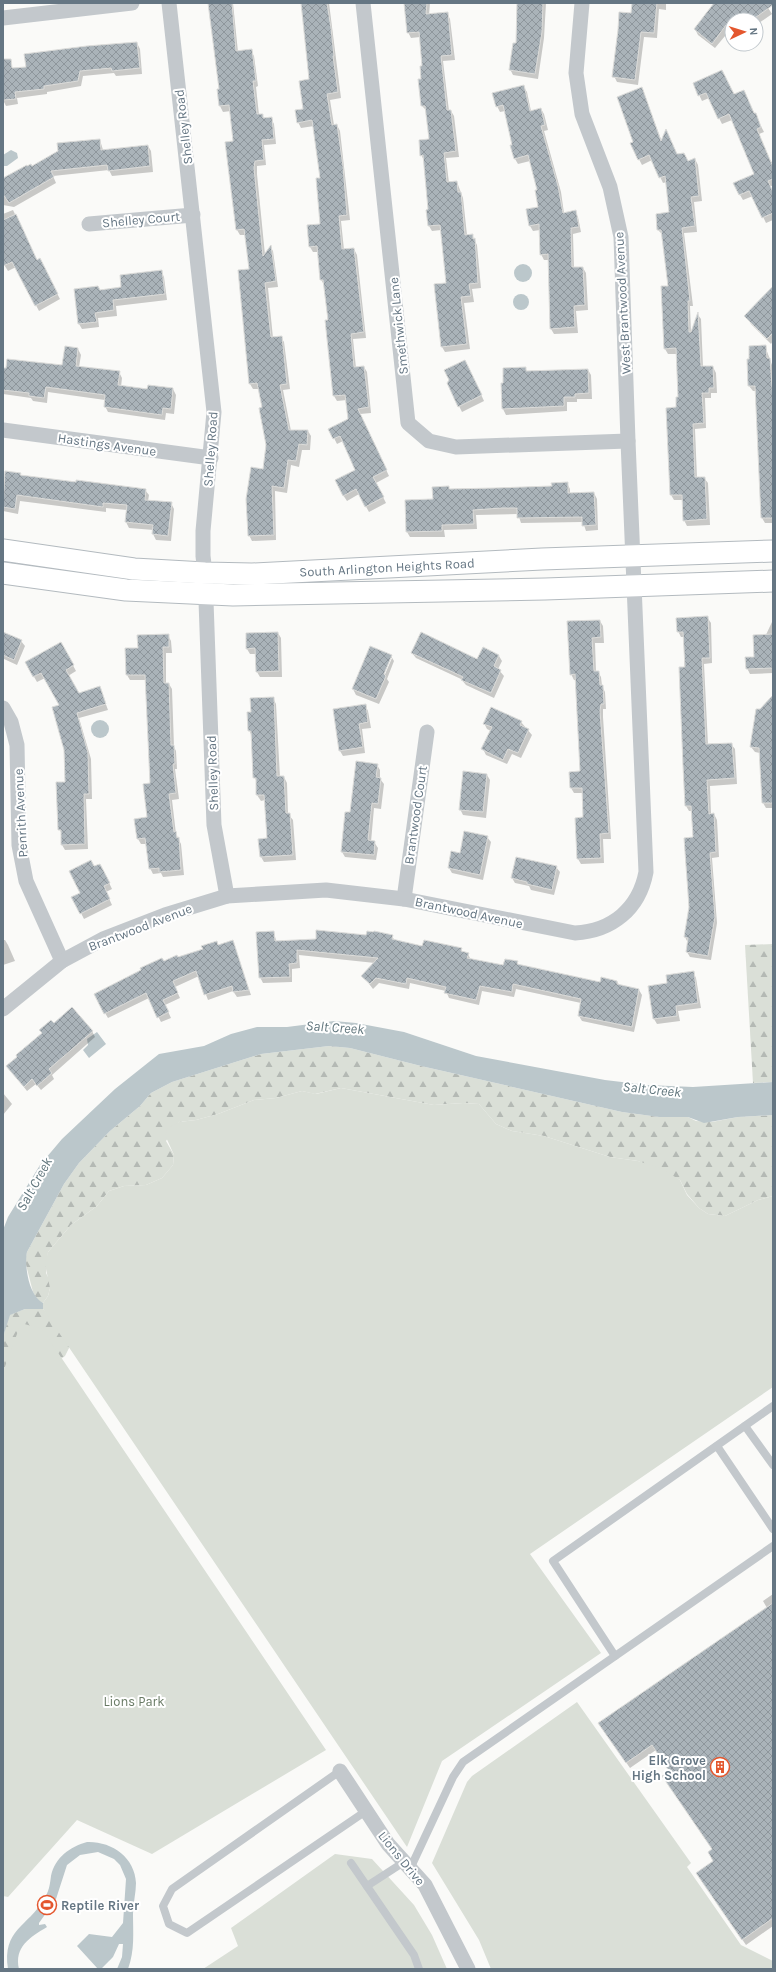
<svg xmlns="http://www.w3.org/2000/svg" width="776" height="1972" font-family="Karla,sans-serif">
	<defs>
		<pattern id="forest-firs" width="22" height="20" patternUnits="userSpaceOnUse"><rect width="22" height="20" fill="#dadfd7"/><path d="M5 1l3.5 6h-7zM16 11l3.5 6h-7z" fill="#b4b9b4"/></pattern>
		<pattern id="building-cross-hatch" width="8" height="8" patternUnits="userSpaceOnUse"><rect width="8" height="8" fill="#aab3b9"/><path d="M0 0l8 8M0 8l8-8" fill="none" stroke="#8e969c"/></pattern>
	</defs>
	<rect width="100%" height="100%" fill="#fafaf8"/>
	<!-- forest -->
	<g fill="url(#forest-firs)">
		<path d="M773,944V1082L753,1083L745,945Z"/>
		<path d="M329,1046L350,1048L421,1066L622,1112L659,1117H688L696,1121L712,1122L738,1117L773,1115V1196L758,1200L725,1216L708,1214L699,1208L687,1194L680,1180L638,1161L610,1157L544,1136L512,1131L496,1124L479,1104L463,1103L434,1105L341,1088L315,1094L302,1091L276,1098L254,1100L218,1114L196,1120L179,1122L166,1141L174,1155L173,1165L162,1178L146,1185L124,1186L109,1191L97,1206L71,1225L48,1252L46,1273L50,1281V1288L48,1296L43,1303L37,1300L33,1292L25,1261L27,1252L64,1184L79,1163L110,1131L140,1106L151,1093L172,1082L261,1054Z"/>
		<path d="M25,1309H43L67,1335L71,1344L65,1356L48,1369L3,1482V1337L9,1315Z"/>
	</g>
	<!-- green -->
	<g fill="#dadfd7">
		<path d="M341,1088L434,1105L463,1103L479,1104L496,1124L512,1131L544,1136L610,1157L638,1161L662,1169L680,1180L687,1195L699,1208L708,1214L725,1216L758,1200L773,1196V1387L530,1554L601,1653L442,1761L407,1847L43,1309V1303L48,1296L50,1288L45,1264L48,1252L71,1225L97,1206L109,1191L124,1186L146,1185L162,1178L173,1165L174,1155L165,1135L168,1128L179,1122L196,1120L218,1114L254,1100L276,1098L302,1091L316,1094Z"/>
		<path d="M21,1323L42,1329L326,1750L152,1854L77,1820L8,1897L3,1896V1372Z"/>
		<path d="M577,1702L691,1863L687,1867L741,1945L773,1961V1969H491L479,1940L432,1863L467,1782L472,1776Z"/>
		<path d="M335,1854L372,1859L414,1905L432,1935L447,1969H203L238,1946L231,1928Z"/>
	</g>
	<!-- water -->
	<g fill="#bbc7cb">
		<path d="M11,150L17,153L18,158L7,166H3V155Z"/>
		<circle cx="523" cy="273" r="9"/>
		<circle cx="521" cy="302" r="8"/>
		<circle cx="100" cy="729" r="9"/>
		<path d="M334,1021L356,1023L404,1032L476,1056L605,1080L647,1085L693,1087L773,1082V1115L738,1117L704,1123L688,1117H659L622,1112L421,1066L350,1048L329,1046L261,1054L172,1082L151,1093L140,1106L110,1131L79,1163L64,1184L27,1252C24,1266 29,1296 43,1303V1309H25L10,1315L3,1337V1230L8,1217L40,1165L62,1139L115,1089L159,1054L204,1046L231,1034L257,1027H287Z"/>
		<path d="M97,1032L106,1044L89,1058L83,1050L88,1045L87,1039Z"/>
		<path d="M87,1842C111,1841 135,1857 136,1883C136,1893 133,1903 133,1914C133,1933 135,1950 128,1969H117L122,1957L123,1944H119L113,1957L101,1969H98L77,1946L89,1934L112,1937L123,1923L126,1879L120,1865L114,1859L98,1852L80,1855L67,1865L56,1899L39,1923V1925L45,1924L47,1927C30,1937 14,1947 19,1969H8C2,1929 28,1927 44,1899C49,1892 50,1884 51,1876C55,1857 70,1847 87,1842Z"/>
	</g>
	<!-- shadow -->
	<g fill="#0003" fill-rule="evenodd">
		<path d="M209,3H233L238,52L251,51L254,56L258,86L256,87L259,115H262L265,119L271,118L274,124L276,144L264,145L266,165L257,166V174L265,255L270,247L273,251L278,287L268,288L273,338L281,337L284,342L290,389L283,390L291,431H308L311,436L310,450H302L299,467L291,465L287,493L275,491L276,540L252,541L249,535L264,470L267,445L260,389H253L250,384V270L246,235H240L237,230L226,143L234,142L231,111L223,112L220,106L218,90H220Z"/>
		<path d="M302,3H329L341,98L330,100L334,125H337L340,131L350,220L341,221L344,250L354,249L357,255L366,338L353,339L356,368L364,367L367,372L371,413L360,414L389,476L376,483L386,503L369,512L359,494L347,501L343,495L357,470L343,441L337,444L334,438L349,420L347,400L337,401L334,396L325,286L321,280L319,252H313L310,247L322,225L321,178L314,126L301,128L298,122L304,110L311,80Z"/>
		<path d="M406,3H430L429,15L447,13L450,19L455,60L443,61L449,111H451L454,116L459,157L446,158L449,183L457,182L463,198L467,235H472L477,245L481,288L472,289L474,302L464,303L470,349L445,352L442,347L447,284L441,230L432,231L429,226L430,210L424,160L421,155L430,140L427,111L422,106L419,80H422L423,66L420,37L411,38L408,32Z"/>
		<path d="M518,3H546L544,38L538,79L513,75L510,69L517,45Z"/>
		<path d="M633,3H666V10L659,9L657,38L644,37L638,85L617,82L614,76L632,14Z"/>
		<path d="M716,3H765L772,14L756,25V20H732V32L730,30L715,48L698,35L695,29Z"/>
		<path d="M137,43L140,49L142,74L116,76L114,73L83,76L81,86L47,92V94L17,98L18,104L6,106L3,100V70L27,68Z"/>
		<path d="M694,84L734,95L746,97L764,132L759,134L771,162L773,161V185L770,187L773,193V220L766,223L753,196L743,200L740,195L755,174L732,120L722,124L709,98L702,101Z"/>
		<path d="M523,86L527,92L531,111L541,109L544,114L548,130L544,131L561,192L564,213L575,212L578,217L581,232L573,234L574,268H583L586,273L588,310L576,311L578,333L554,334L551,329L549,260H544L541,254L540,230L533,231L530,226L527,210L539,208L538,190L530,161L518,164L515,159L511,146L514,145L505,111L500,112L497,106Z"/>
		<path d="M644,94L662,142L688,162L695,159L698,165L702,201L694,202L697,232L684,233L693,306H690L691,333L698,315L701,319L703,367H713L716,373L717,393H711V398H705L706,428L695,429L697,478H704L708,483L710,525L687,526L684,520L683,500H674L671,495L679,397L677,354H668L665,349L669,287L663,235L658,230L657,215L670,213L667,182L663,183L652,160L642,165L631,144L635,142Z"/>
		<path d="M100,140L103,150L148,146L151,151L153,172L112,176L109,170L53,176L56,183L14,207L3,205V180Z"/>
		<path d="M13,210L37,261L42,265L60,299L39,311L16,267L8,271L3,263V214Z"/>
		<path d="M161,271L164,277L167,300L116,306L117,316L98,318L99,327L82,329L79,324L100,291L122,288Z"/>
		<path d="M773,296V341L771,344L751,324L747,318Z"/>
		<path d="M765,346L772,365L773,379V523H765L762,518L756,391H753L749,386Z"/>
		<path d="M78,349L81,355L79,367L119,372L122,378L121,387L148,390L173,389L176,395L174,414L166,413L165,420L108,412L105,406V400L48,392L47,403L33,401L31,398L3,394V369L63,366Z"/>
		<path d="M468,366L484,401L462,412L459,406Z"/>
		<path d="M525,368L528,372L588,370L591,375L592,399H577V402H567V411L506,415L503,409L502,384Z"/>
		<path d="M6,472L20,474L21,476L76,483L145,490L149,495L148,501L171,503L174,509L171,541L156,540L153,534L154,530L129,528L126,522L127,510L106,508V512L20,501L18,514L3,511V483Z"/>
		<path d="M567,483L570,489V494L594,493L597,499L598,530L586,531L583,522L521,523L518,514L476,515L477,529L444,530L445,537H410L407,532L434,500L448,487L450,490L553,487Z"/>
		<path d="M707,617L711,623L712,663L704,664L708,745L731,744L735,749L737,784L710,786L711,814H714L717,820L719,857L712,858L717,923L711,960L690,957L687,952L688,943L685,937L690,907L694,838L692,811H689L686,806L684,637H681L678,631Z"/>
		<path d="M600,621L603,626L604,643H595L596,672H598L601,677L602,686L605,692L606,709H603V717L611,839H603L604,863L581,864L578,859L584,818L583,793H574L571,788L581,772L577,680H574L571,674Z"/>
		<path d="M772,622L773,673L750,674L747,668L755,658Z"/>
		<path d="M3,633L21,641L25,646L17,665L4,659L3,662Z"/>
		<path d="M278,633L281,638L282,677H260L257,672L256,654H250L247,649Z"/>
		<path d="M168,635L171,641L172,653H166V684H169L172,689L174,747L176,751L177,769H175L179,799L172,800L176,834L181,844L184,875L163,877L161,873L153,874L150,868L147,844H141L138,839L135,819L148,818L151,784L147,680H130L127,675L139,649Z"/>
		<path d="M61,643L76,671L68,676L79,694L100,688L108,710L79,718L91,759L92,799H86L88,849L65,850L62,845V834L59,829L66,783L65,750L61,706L45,678L37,682L26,663Z"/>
		<path d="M483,649L499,656L502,661L498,669L504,676L494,698L466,685L461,679L416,658L412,653L478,660Z"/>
		<path d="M391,656L394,661L387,679L389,682L379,704L356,695L353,689ZM390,658H392L383,679H381Z"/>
		<path d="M273,698L276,704L280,777H284L287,783L288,814L293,820L296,860L264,862L261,857L269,839L265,800L261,801L257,795V782L254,777L252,737L249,730L252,713Z"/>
		<path d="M365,705L368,711L371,728L362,729L365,753L343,756L340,751Z"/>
		<path d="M773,705V808H766L763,803L760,753L755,752L751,747L760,710Z"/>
		<path d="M521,722L532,735L521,758L512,754L507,764L486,755L483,749L491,731L487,729L484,723Z"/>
		<path d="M377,765L380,770V779L384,784L381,809L374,808L371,842H374L378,848L376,860L345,857L342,852L351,813Z"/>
		<path d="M487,775L490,780L486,818L463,815L460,809Z"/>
		<path d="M487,837L491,842L483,880L452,873L449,868L461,854Z"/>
		<path d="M94,867L103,870L112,889L106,892L112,905L84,919L81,913V894Z"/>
		<path d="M556,867L560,872L554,895L531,890L529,886L515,883L512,878Z"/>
		<path d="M273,932L277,942L392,936L395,941L423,947L461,949L463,953L468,954L471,960L504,967L517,962L519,966L601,984L617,981L619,985L639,990L642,995L634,1032L582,1021L579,1016L581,1003L516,989L514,997L482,991L479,1005L449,998L446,991L410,983L409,989L379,983L373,989L363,976L375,963L299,955L300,968L292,969V982L263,983L260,977Z"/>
		<path d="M3,940H5L8,945L15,961L3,965Z"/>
		<path d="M232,941L251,995L237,997L233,991L208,1000L199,976L175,987L180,998L165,1005L171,1018L161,1022L149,998L108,1018L105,1013L164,963L204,950L216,942L218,946Z"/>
		<path d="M693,972L696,978L701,1008L678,1011L680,1021L657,1024L654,1019L668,984Z"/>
		<path d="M54,1024L92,1031L95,1037L52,1075L54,1079L41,1090L36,1084L27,1091L8,1067Z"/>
		<path d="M3,1093L12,1104L3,1115Z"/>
		<path d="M773,1594V1926L746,1945L700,1878L714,1861L713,1850L670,1771L656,1750L630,1768L603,1729L767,1608L763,1601Z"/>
	</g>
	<!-- building -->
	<g fill="url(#building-cross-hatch)" stroke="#dcdcda">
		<path d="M208,3H232L236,51L252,49L256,81H253L257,114H263V118L272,117L274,139L262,140L264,160L255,161L254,168L263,256L271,245L276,281L265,283L271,337L282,336L287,384L280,385L289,430H308L307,445L299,444L296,461L288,460L284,488L272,486L274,535L248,536L246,499L251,467L263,469L266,445L259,408L262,407L257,383L249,384L238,270L249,269L244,229L236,230L225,142L233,141L229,105L219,106L217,89H219Z"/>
		<path d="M301,3H327L331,28L334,56H333L338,92L327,94L332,125L337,124L343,166L347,215L339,216L342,249L354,248L364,332L351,334L354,367L364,366L369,407L358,409L387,470L373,477L384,497L365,507L356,489L343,496L335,480L355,470L340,436L333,439L328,429L348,419L345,395L333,396L325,320H328L323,280H320L317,246L309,247L307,225L320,224L316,178H320L312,120L297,123L295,110L303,109L299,81L309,79Z"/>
		<path d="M404,3H427L426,14L448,12L452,55L441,56L447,110H451L456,151L444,153L447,182L457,181L458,192H461L465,235L473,234V239L475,238L478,283L469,284L471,296L461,297L467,344L441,347L434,284L446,283L440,225L428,226L426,210L428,209L423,155L420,156L419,140L429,139L425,106H421L418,79H421L420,66H422L419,32L407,33Z"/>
		<path d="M517,3H543L542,32L535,74L509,70L513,43H516Z"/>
		<path d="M632,3H657L654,33L641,32L635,80L612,77L618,30L619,12L631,13Z"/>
		<path d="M714,3H773V5L752,20H732V30L726,25L712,44L694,29Z"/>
		<path d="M137,42L140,68L112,71L111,68L80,71L78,81L44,86V89L15,92L16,99L3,100V59H11L12,68L26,67L24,54L87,46Z"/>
		<path d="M722,70L734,94L744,90L754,113H756L761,127L757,129L773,167V179L768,181L773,192V213L762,218L749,191L739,195L733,183L754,174L729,114L718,119L706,93L698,96L693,83Z"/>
		<path d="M524,85L530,111L541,108L545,125L541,126L558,186L563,213L576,210L579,227L571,228L572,267H583L585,305L574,306L575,327L550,329L548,254L540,255L539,224L529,226L526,209L538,207L535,190H537L528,155L514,159L510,145H512L503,105L496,107L492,93Z"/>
		<path d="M642,87L661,141L666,129L677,154L684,153L688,161L695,158L699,196L691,197L695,226L682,228L690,301H688L689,332H691L698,312L701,366H713L714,388H709V393H702L704,423L693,424L695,477H705L707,519L683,521L682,495H670L666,408L676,407V397H678L676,348L664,349L661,286H668L661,230H657L656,214L669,212L665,176L659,178L649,155L638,160L630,143L633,142L617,97Z"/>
		<path d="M100,139L101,150L148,145L150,166L108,171L107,165L51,171L54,177L9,203L3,194V178L27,165V166L31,164L32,166L58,151L57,143Z"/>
		<path d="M16,214L37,260L40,258L58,294L35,306L12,262L3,266V220Z"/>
		<path d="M162,270L165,294L113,300L114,310L95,313L97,322L78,324L74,289L98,286L100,290L121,287L120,275Z"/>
		<path d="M773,286V333L767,339L744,316Z"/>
		<path d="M766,345L767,358H770L773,400V518H761L755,386H748L747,359H749V346Z"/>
		<path d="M65,346L78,348L76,366L120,371L118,385L147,389L148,385L173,388L171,409L163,408L162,415L104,407L105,395L46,387L44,398L29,396V393L3,390V368H6L7,359L62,365Z"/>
		<path d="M465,360L482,395L458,407L447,383L449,380L444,370Z"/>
		<path d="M526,367V371L588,369L589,393L575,394V397H564V406L502,409L501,383H503V368Z"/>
		<path d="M5,471L21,473L20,475L76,482V480L146,489L145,500L172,502L168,536L152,534L153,525L125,522L127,505L103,503V507L17,495L15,509L3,507Z"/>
		<path d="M568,482V493L594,492L596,525L582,526V517L517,518V508H502L473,510L474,524L442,525V531L406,532L405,500L433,499L432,487L449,486V489L495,488L552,486L551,483Z"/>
		<path d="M708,616L710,658H702L706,744L732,743L735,778L707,780L709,814L714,813L716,852L710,853L715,917L708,956L686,952L688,938L684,937L689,907L684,838L693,837L691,806H685L683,766L679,667H685L683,632H677L676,618Z"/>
		<path d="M600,620L601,637L592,638L594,671H599L600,685H603L604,704H601L600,711L609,833L600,834L601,858L577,859L575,818L583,817L582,788H570L569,772L580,771L575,674L570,675L567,621Z"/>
		<path d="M3,632L22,640L14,660L3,655Z"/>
		<path d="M278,632L279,671L256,672L255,648L246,649V633Z"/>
		<path d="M421,632L477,659L483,647L499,655L494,666L501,670L491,693L461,680L463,677L457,674L411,653Z"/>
		<path d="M169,634V647H163L164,683H169L171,745H174L175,764H173L176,793L169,794L174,832L176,831L177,838L179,837L181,870L159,872V868L149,869L145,838L137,839L134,819L147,817L143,784L150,783L145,675H126L125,648H138L137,635Z"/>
		<path d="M773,634V668L746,669L745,657H754L753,635Z"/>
		<path d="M61,642L74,665L66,670L79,693L100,686L106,704L77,713L88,753L89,794H84L85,844L61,845V830H58L56,782H65L64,750L52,707L59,705L41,673L33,677L25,662Z"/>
		<path d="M370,646L392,655L384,674L386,676L376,699L352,689Z"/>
		<path d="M773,695V803H762L759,748L750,747L756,709H760Z"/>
		<path d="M274,697L277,776H284L286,813H290L293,855L260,857L258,839L267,838L264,795H256V778H253L251,731H248L247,712H251L250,698Z"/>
		<path d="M366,704L368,722L359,724L363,747L339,751L333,709Z"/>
		<path d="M491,707L522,721L520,725L529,729L518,753L508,749L503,760L481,749L492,727L483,724Z"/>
		<path d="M356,761L378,764L376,777L381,778L378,804L372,803L368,840L375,841L374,855L341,852L345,812H350Z"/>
		<path d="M463,771L487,774L483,812L459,810Z"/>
		<path d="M464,831L488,836L480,875L448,868L451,851L460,853Z"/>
		<path d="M516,857L557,866L552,890L527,884V882L511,878Z"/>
		<path d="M91,860L94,866L100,864L110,883L104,886L110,899L80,914L71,897L80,893L69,871Z"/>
		<path d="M316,930L366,935L367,931L373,932L374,931L393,935L392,939L422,946L424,940L462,948L461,951L469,953L467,958L503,965L505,959L518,961L517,964L600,982L601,977L617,981V984L639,989L632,1027L578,1016L581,999L513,984L512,992L480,986L476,1000L444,993L446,987L407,978L406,984L376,978L370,984L361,976L378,958L297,950V963L289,964L290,977L259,978L256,932L274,931L275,941L316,939Z"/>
		<path d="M233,940L249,990L233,992L232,986L204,995L196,971L173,981L178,993L163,1000L169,1012L157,1018L146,993L104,1014L94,994L141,970L140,968L162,958L164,961L177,955L178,957L203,949L201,946L217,941L218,945Z"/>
		<path d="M694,971L698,1003L676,1006L677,1016L653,1019L648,986L667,983L666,975Z"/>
		<path d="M72,1007L93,1031L49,1069L52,1073L37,1086L32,1079L24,1087L6,1066L17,1057L16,1055L42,1033L39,1030L51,1020L54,1023Z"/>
		<path d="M773,1603V1918L742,1940L696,1873L713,1861L708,1852L712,1849L662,1776L669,1771L652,1745L626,1763L598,1723Z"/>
	</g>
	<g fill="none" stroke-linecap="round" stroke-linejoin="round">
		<!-- secondary casing -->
		<g stroke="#b3babf" stroke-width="23">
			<g id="secondary">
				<path d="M3,550L134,569L205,573L252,574L542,559L773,551"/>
				<path d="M3,573L126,590L233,595L545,589L773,581"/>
			</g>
		</g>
		<!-- lane -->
		<g stroke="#c3c8cc" stroke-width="8">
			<path d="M745,1426L773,1465"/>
			<path d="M717,1446L773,1529"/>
			<path d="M615,1656L553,1561L773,1406"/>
			<path d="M340,1771L172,1889L163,1906L169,1924L187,1933L366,1811"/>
			<path d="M351,1863L414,1955L419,1969"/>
			<path d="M410,1869L453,1777L463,1762L773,1546"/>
			<path d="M367,1886L404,1862"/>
		</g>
		<!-- street -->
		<g stroke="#c3c8cc" stroke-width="15">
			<path d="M169,3L214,412L203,531V556L205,573L214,825L227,896"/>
			<path d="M363,3L408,423L429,441L456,447L628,441"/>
			<path d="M3,18L132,3"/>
			<path d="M89,224L193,215"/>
			<path d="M3,430L211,458"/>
			<path d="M3,708L11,722L17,745L19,845L26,881L62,961"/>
			<path d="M404,899L427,732"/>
			<path d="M3,1009L62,961L103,939L165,915L227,896L326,890L404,899L575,933C612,931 639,909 646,872L628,441L621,237L610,187L582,114L576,73L582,3"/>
			<path d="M340,1771L388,1844L425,1885L468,1969"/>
		</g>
		<!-- secondary -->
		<use href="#secondary" stroke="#fff" stroke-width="21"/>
	</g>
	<!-- icons -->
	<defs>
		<g id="building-ring" transform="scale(1)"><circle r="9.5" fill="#fff" stroke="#e4572e" stroke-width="1.5"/><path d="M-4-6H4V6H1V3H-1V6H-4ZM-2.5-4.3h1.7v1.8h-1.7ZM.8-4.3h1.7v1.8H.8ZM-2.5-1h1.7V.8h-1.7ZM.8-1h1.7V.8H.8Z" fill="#e4572e"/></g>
		<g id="stadium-ring" transform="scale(1)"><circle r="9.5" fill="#fff" stroke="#e4572e" stroke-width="1.5"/><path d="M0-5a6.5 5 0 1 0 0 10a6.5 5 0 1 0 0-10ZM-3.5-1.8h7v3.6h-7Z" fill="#e4572e"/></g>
	</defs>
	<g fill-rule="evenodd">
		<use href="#building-ring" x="720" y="1767"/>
		<use href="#stadium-ring" x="47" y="1905"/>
	</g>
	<g text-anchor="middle" stroke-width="4" stroke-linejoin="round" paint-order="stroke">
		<!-- street labels -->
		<g font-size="13" fill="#657683" stroke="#fff">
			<text transform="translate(183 127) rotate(-97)" y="5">Shelley Road</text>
			<text transform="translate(141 219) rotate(-5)" y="5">Shelley Court</text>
			<text transform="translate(622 303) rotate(-93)" y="5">West Brantwood Avenue</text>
			<text transform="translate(398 326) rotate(-96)" y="5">Smethwick Lane</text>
			<text transform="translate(107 444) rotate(8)" y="5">Hastings Avenue</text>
			<text transform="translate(210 449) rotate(-86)" y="5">Shelley Road</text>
			<text transform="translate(387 567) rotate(-3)" y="5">South Arlington Heights Road</text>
			<text transform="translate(212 773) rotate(-92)" y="5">Shelley Road</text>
			<text transform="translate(20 813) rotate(-93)" y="5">Penrith Avenue</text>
			<text transform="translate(415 815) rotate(-82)" y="5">Brantwood Court</text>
			<text transform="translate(469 912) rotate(12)" y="5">Brantwood Avenue</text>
			<text transform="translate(140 927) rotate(-21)" y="5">Brantwood Avenue</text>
			<text transform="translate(402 1858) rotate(51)" y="5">Lions Drive</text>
		</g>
		<!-- park labels -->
		<g font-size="13" fill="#687a64" stroke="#fff">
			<text x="134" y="1706">Lions Park</text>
		</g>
		<!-- poi labels -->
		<g font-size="13" font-weight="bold" fill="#657683" stroke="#fff" text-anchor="end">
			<text x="706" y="1765">Elk Grove<tspan x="706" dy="15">High School</tspan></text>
			<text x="61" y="1910" text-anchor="start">Reptile River</text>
		</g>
		<!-- water labels -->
		<g font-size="14" font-style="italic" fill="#60757c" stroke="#fff">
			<text transform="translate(335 1027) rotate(4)" y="5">Salt Creek</text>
			<text transform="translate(652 1089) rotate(6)" y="5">Salt Creek</text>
			<text transform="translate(34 1184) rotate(-61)" y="5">Salt Creek</text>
		</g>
	</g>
	<!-- border -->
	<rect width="776" height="1972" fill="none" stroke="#657683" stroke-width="8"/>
	<!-- north arrow -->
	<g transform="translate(744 32) rotate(86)"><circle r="19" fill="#ffffff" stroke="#c1c8cd"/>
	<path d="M0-3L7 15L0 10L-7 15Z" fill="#e4572e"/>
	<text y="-6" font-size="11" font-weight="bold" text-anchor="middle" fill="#657683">N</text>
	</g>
</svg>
